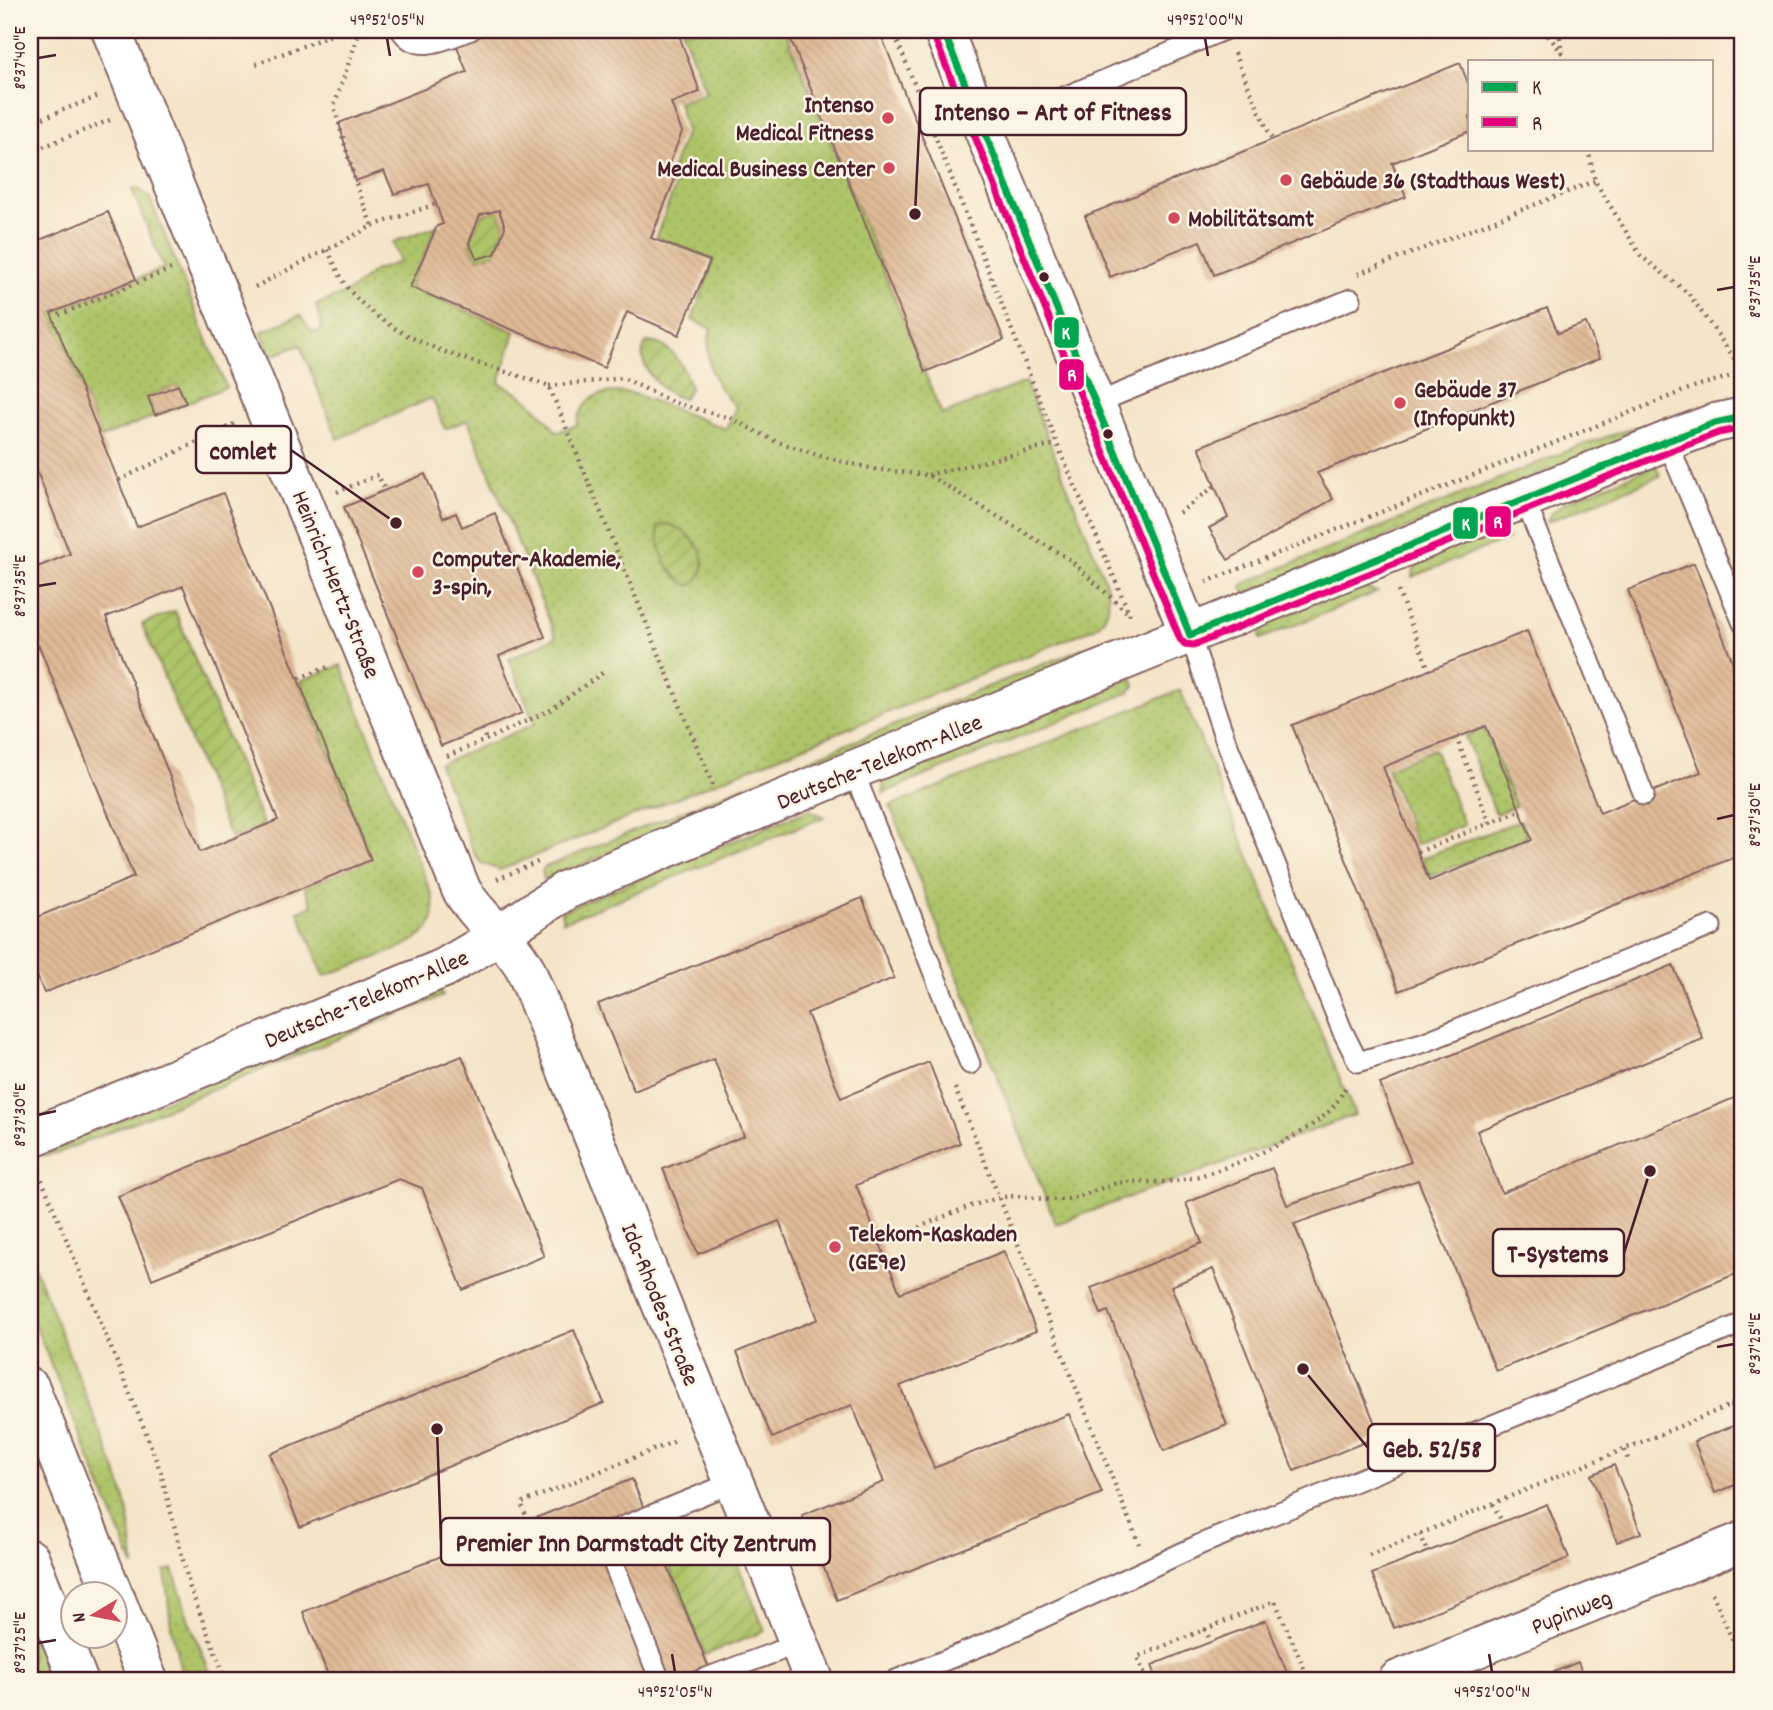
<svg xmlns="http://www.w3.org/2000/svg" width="1773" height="1710" font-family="Dekko,sans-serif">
	<defs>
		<pattern id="grass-dots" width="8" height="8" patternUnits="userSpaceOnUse" patternTransform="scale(1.75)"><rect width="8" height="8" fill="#aec469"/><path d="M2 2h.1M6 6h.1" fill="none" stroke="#97a85b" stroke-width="1.8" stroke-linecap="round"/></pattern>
		<pattern id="garden-furrows" width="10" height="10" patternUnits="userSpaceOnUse" patternTransform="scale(1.75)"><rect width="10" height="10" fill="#aec469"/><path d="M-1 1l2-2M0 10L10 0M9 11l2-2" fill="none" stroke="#97a85b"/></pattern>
		<pattern id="building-back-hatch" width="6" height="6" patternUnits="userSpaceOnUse" patternTransform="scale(1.75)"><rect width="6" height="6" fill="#dfba96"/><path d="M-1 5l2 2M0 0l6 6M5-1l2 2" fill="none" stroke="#c19f81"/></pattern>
	</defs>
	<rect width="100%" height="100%" fill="#fcf5e5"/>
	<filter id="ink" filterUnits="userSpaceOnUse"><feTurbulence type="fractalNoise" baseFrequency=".0143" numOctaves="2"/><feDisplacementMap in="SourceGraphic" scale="14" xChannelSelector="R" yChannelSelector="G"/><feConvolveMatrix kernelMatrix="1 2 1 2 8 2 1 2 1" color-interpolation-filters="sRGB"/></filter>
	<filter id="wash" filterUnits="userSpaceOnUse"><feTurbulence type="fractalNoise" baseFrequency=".00686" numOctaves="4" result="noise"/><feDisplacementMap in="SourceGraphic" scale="28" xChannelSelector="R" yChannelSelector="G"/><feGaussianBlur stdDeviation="1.57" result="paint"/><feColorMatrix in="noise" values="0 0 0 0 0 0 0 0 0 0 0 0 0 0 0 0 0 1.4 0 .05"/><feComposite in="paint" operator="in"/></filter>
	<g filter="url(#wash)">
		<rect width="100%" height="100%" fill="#f4e4c8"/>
		<!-- grass -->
		<g fill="url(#grass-dots)" stroke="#7c724a" stroke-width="2" fill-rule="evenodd">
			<path d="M682,30H785L942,415L1025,382L1105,580C1110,600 1112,614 1095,628L500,870L481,863L475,855L439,764L535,724L509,659L556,637L468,420L445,429L432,398L338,439L300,345L271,356L261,332L300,315L311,331L320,332L322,324L316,305L350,291L374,271L400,262L393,242L437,226L410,287L515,332L499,383C529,397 537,407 557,432L577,425C583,393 605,389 635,394L726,429L736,407C712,384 703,361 711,328L692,320L714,260L656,237L678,179L670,174L686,131L678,103L706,93Z"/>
			<path d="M133,188L139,189L150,198L226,387L101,438L51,313L164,268L132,190ZM178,385L185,403L155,415L148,397Z"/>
			<path d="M1635,427H1638L1642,433L1245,594L1242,586L1247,582L1577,447Z"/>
			<path d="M1656,465L1660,476L1547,522L1551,514L1565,502Z"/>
			<path d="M1495,534L1508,539L1412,577C1413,571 1414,566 1419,562C1430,552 1481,536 1495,534Z"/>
			<path d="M1362,587L1377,592L1260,639V633L1271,621L1351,589Z"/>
			<path d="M1113,636L1118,646L544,880L542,871L545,867Z"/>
			<path d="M341,665L433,898C434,910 435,919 428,929C413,949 349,966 324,976L298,911L312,906L305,887L371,859L300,681Z"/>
			<path d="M1132,677L1135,686L1128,693L883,793V783L890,777Z"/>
			<path d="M1180,690L1355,1115L1056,1224L890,806Z"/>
			<path d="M1484,728L1516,806L1496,814L1465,736Z"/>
			<path d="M1434,749L1464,825L1416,844L1387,768Z"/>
			<path d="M809,810L824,817L568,920L563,921L561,912L564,910Z"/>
			<path d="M1521,820L1528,839L1429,877L1422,858Z"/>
			<path d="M438,986L443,996L60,1152L44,1155L43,1152Z"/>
			<path d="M30,1256L120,1481C129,1510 133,1536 134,1567L30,1313Z"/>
			<path d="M173,1569L189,1621L213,1680H183L171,1626L165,1571Z"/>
			<path d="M30,1629L51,1680H30Z"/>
		</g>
		<!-- garden -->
		<g fill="url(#garden-furrows)" stroke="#7c724a" stroke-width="2">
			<path d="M499,210L505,227L495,254L477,259L469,243L480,215Z"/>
			<path d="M648,342C672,343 686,368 690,389L684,398C664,399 629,358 648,342Z"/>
			<path d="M668,524C694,532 720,565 690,586C667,574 657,552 658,526Z"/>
			<path d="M175,611L264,826L231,839L142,624Z"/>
			<path d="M722,1526L765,1631L705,1655L662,1550Z"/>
		</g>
		<g id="blocks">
			<!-- building -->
			<g fill="url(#building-back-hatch)" fill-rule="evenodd">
				<path d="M488,30H677L700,92L671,103L682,132L665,175L675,179L651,238L710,261L679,335L627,312L604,368L410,287L437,226L443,224L429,184L394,194L384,171L355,181L339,123L467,72L456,44ZM499,210L505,227L495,254L477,259L469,243L480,215Z"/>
				<path d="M787,30H879L1004,340L925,372Z"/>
				<path d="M1015,30H1034L1017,36Z"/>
				<path d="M1460,63L1470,88V131L1392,163L1406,197L1214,275L1200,241L1110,277L1085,216Z"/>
				<path d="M108,212L136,279L51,313L101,438L137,527L223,493L371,860L44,993L30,959V920L134,877L39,646L30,649V570L70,554L30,454V244ZM183,586L278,820L200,852L106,617Z"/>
				<path d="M1547,308L1558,333L1586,323L1600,358L1317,473L1333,499L1228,560L1209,528L1228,518L1199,447Z"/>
				<path d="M178,385L186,403L155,415L148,397Z"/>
				<path d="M425,474L443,518L456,513L462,527L495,513L545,637L499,656L522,713L441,746L344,507Z"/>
				<path d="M1694,563L1743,688V878L1735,857L1399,991L1292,725L1527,631L1600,813L1644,795L1701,772L1628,590ZM1486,726L1532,840L1429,881L1383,767Z"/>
				<path d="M862,898L894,978L807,1013L841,1098L929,1062L960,1143L856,1185L900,1293L1004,1251L1036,1331L900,1386L934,1468L1069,1414L1102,1493L837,1600L802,1515L884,1482L852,1405L772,1438L737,1352L818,1319L779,1221L698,1254L663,1169L744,1136L714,1059L634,1091L598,1004Z"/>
				<path d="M1673,965L1703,1039L1477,1131L1502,1193L1739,1096L1743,1107V1271L1496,1371L1418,1180L1294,1224L1380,1436L1294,1471L1213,1269L1171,1286L1227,1425L1164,1451L1108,1311L1101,1314L1091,1288L1202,1243L1186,1203L1272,1168L1287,1205L1411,1162L1380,1084Z"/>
				<path d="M462,1056L544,1256L463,1290L422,1188L399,1179L152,1279L118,1196Z"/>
				<path d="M574,1330L604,1403L300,1527L270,1454Z"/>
				<path d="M1743,1422V1482L1715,1493L1694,1441Z"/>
				<path d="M1614,1465L1641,1533L1617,1542L1591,1475Z"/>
				<path d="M632,1479L714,1680H330L303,1612Z"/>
				<path d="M1547,1504L1569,1558L1394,1628L1372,1574Z"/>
				<path d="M1266,1620L1289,1678L1282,1680H1157L1152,1665Z"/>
				<path d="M1578,1662L1585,1680H1557L1554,1672Z"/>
			</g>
		</g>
	</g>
	<g filter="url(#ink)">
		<use href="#blocks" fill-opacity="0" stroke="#866462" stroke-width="2"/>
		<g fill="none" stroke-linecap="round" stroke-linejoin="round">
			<!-- service casing -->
			<g stroke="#866462" stroke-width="23">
				<g id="service">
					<path d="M401,30C417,56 448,38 471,30"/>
					<path d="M983,131L1224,30"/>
					<path d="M1094,404L1351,299"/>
					<path d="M1667,441L1743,623"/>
					<path d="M1524,498L1644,795"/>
					<path d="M1190,635L1224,736L1342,1030L1358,1062L1425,1042L1711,926"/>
					<path d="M853,770L970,1064"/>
					<path d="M660,1680L602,1535L734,1482"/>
					<path d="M701,1680L800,1643"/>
					<path d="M896,1680L988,1643L1201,1544L1743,1323"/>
				</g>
			</g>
			<!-- minor casing -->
			<g stroke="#866462" stroke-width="42">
				<g id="minor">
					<path d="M111,30L461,889C478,919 508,938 525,968L814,1680"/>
					<path d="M943,30L1190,635"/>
					<path d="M1398,1680L1743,1541"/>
				</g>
			</g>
			<!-- primary casing -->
			<g stroke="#866462" stroke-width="42">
				<g id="primary">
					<path d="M30,1138L444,968L480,947L566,890L853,770L1667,441L1715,423L1743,417"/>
					<path d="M30,1388L113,1594"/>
					<path d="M30,1559L78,1680"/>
					<path d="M116,1600L148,1680"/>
				</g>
			</g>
			<!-- path -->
			<g stroke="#866462" stroke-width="4.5" stroke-dasharray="2 5" stroke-linecap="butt">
				<path d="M360,30L334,106L355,181L372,226"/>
				<path d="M1132,30L1136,40"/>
				<path d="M1544,30L1563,54L1565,61"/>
				<path d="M1559,30L1562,53"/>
				<path d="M1234,53L1272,140"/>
				<path d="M256,64L344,30"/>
				<path d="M30,123L99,96"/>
				<path d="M1588,149L1595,181L1641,256L1689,294L1743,371"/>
				<path d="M30,152L110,120"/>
				<path d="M327,250C335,263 341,281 351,292C402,350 481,361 549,386L714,788"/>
				<path d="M1358,274L1595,181"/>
				<path d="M255,287L372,226L436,204"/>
				<path d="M59,315L171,269"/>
				<path d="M549,386L623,378L674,403L730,418L775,441L824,457L874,469L928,475L1069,559L1130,615L1057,444L893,30"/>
				<path d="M928,475L1057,444"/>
				<path d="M119,480L234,424"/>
				<path d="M337,492L378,475L385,490"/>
				<path d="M1179,513L1215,486"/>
				<path d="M1206,582L1696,386L1743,373"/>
				<path d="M1398,591L1429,670"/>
				<path d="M299,678L331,666"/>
				<path d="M482,729L486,740"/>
				<path d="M447,756L486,740L550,710L605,671"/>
				<path d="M1490,823L1520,811"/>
				<path d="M1418,852L1490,823L1456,737"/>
				<path d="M497,879L538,862"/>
				<path d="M955,1088L1139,1544"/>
				<path d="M39,1173L144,1428L161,1473L190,1588L226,1680"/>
				<path d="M880,1244C919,1229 958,1207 999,1198C1024,1192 1044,1203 1067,1199C1085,1197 1100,1187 1118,1183C1138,1180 1160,1184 1181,1180C1221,1173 1294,1142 1325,1115C1335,1106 1341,1096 1347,1085"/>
				<path d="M1732,1405L1739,1423"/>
				<path d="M1625,1450L1628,1459"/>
				<path d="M1493,1504L1502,1522"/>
				<path d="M528,1521L521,1503L678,1440"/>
				<path d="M1420,1534L1428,1551"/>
				<path d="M1369,1555L1743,1400"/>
				<path d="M1712,1593L1743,1665"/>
				<path d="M1205,1629L1211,1642"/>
				<path d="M1147,1680L1137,1657L1275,1601L1309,1680"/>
			</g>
			<!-- service -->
			<use href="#service" stroke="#fff" stroke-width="19"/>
			<!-- minor -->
			<use href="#minor" stroke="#fff" stroke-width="38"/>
			<!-- primary -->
			<use href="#primary" stroke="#fff" stroke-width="38"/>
			<!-- bus-1 casing -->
			<g stroke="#fcf5e5" stroke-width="12">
				<g id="bus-1">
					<path d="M943,30L1190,635"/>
					<path d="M1190,635L1667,441L1715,423L1743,417"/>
				</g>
			</g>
			<!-- bus-2 casing -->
			<g stroke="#fcf5e5" stroke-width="12">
				<path id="bus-2" d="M933,34L1180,639L1185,644L1194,645L1671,451L1718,433L1743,428"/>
			</g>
			<!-- bus-1 -->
			<use href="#bus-1" stroke="#00a651" stroke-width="7"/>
			<!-- bus-2 -->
			<use href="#bus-2" stroke="#e5007d" stroke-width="7"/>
		</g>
	</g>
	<!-- ticks -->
	<path fill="none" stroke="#4a1f2b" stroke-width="2.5" d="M387,38L390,56M1205,38L1208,56M38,58L56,55M1717,290L1734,287M38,586L56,583M1717,819L1734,815M38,1115L56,1111M1717,1347L1734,1344M38,1643L56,1640M672,1654L675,1672M1489,1654L1492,1672"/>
	<!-- markers -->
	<g fill="#d1495b" stroke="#fcf5e5" stroke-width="2.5">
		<circle cx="888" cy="118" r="7"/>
		<circle cx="889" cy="168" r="7"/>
		<circle cx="1286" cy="180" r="7"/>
		<circle cx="1174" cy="218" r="7"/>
		<circle cx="1400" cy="403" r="7"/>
		<circle cx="418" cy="572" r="7"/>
		<circle cx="835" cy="1247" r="7"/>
	</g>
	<g fill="#4a1f2b" stroke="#fcf5e5" stroke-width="2.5">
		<circle cx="1044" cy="277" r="6"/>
		<circle cx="1108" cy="434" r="6"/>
	</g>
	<g text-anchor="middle" stroke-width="5" stroke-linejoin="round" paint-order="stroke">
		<!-- poi labels -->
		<g font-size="24" font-weight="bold" fill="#4a1f2b" stroke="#fcf5e5" text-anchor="start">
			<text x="874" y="112" text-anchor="end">Intenso<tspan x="874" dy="28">Medical Fitness</tspan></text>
			<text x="875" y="176" text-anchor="end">Medical Business Center</text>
			<text x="1300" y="188">Gebäude 36 (Stadthaus West)</text>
			<text x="1188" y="226">Mobilitätsamt</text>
			<text x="1414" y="397">Gebäude 37<tspan x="1414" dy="28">(Infopunkt)</tspan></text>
			<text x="432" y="566">Computer-Akademie,<tspan x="432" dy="28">3-spin,</tspan></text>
			<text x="849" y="1241">Telekom-Kaskaden<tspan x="849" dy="28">(GE9e)</tspan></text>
		</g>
		<!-- street labels -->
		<g font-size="24" fill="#4a1f2b" stroke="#fcf5e5">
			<text transform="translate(337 584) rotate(68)" y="8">Heinrich-Hertz-Straße</text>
			<text transform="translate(879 761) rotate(-22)" y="8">Deutsche-Telekom-Allee</text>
			<text transform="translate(366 998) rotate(-23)" y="8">Deutsche-Telekom-Allee</text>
			<text transform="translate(661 1304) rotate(68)" y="8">Ida-Rhodes-Straße</text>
			<text transform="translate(1571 1611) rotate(-22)" y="8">Pupinweg</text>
		</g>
	</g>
	<!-- callouts -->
	<path fill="none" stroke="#4a1f2b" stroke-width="2.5" d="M915 214L920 111M396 523L291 450M1650 1171L1624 1253M1303 1369L1368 1448M437 1429L441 1541"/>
	<g fill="#4a1f2b" stroke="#fcf5e5" stroke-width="2.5">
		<circle cx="915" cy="214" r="7"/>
		<circle cx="396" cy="523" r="7"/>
		<circle cx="1650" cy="1171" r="7"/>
		<circle cx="1303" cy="1369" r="7"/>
		<circle cx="437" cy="1429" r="7"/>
	</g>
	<g fill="#fcf5e5" stroke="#4a1f2b" stroke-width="2.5">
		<rect x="920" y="88" width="266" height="47" rx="7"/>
		<rect x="196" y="426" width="95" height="47" rx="7"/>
		<rect x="1493" y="1229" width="131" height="47" rx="7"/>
		<rect x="1368" y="1424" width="127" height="47" rx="7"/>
		<rect x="441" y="1518" width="389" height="47" rx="7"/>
	</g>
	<g font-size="26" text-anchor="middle" font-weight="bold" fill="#4a1f2b">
		<text x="1053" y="120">Intenso – Art of Fitness</text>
		<text x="243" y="459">comlet</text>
		<text x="1558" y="1262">T-Systems</text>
		<text x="1432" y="1457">Geb. 52/58</text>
		<text x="636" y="1551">Premier Inn Darmstadt City Zentrum</text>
	</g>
	<g stroke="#fcf5e5" stroke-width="2.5">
		<rect x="1053" y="316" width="27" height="33" rx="7" fill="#00a651"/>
		<rect x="1058" y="358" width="27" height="33" rx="7" fill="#e5007d"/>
		<rect x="1484" y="505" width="28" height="33" rx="7" fill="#e5007d"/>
		<rect x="1452" y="506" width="27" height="34" rx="7" fill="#00a651"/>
	</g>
	<g font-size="19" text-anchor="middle" font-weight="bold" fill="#fff">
		<text x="1066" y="339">K</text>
		<text x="1072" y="381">R</text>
		<text x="1498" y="528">R</text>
		<text x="1466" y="530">K</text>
	</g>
	<!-- margin -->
	<rect width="1773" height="1710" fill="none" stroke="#fcf5e5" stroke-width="77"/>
	<!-- legend -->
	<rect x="1468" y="60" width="245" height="91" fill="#fcf5e5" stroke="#b59f9b" stroke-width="2"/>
	<rect x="1482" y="82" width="35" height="10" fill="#00a651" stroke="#b59f9b" stroke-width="2"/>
	<text x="1532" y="94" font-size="21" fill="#4a1f2b">K</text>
	<rect x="1482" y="117" width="35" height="10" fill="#e5007d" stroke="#b59f9b" stroke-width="2"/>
	<text x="1532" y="130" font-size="21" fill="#4a1f2b">R</text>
	<!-- north arrow -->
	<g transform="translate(94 1615) rotate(260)"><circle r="33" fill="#fcf5e5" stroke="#b59f9b" stroke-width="2"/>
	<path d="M0-5L12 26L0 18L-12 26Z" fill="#d1495b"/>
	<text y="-10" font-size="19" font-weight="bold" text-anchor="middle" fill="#4a1f2b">N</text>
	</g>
	<rect x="38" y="38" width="1696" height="1634" fill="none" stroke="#4a1f2b" stroke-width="2.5"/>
	<g font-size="18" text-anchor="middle" fill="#4a1f2b">
		<text x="387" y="25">49°52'05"N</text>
		<text x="1205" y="25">49°52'00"N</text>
		<text transform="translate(19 58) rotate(-90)" y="6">8°37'40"E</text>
		<text transform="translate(1754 287) rotate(-90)" y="6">8°37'35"E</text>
		<text transform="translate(19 586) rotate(-90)" y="6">8°37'35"E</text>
		<text transform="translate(1754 815) rotate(-90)" y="6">8°37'30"E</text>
		<text transform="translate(19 1115) rotate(-90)" y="6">8°37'30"E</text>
		<text transform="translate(1754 1344) rotate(-90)" y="6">8°37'25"E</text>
		<text transform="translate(19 1643) rotate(-90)" y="6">8°37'25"E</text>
		<text x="675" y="1697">49°52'05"N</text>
		<text x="1492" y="1697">49°52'00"N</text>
	</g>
</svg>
